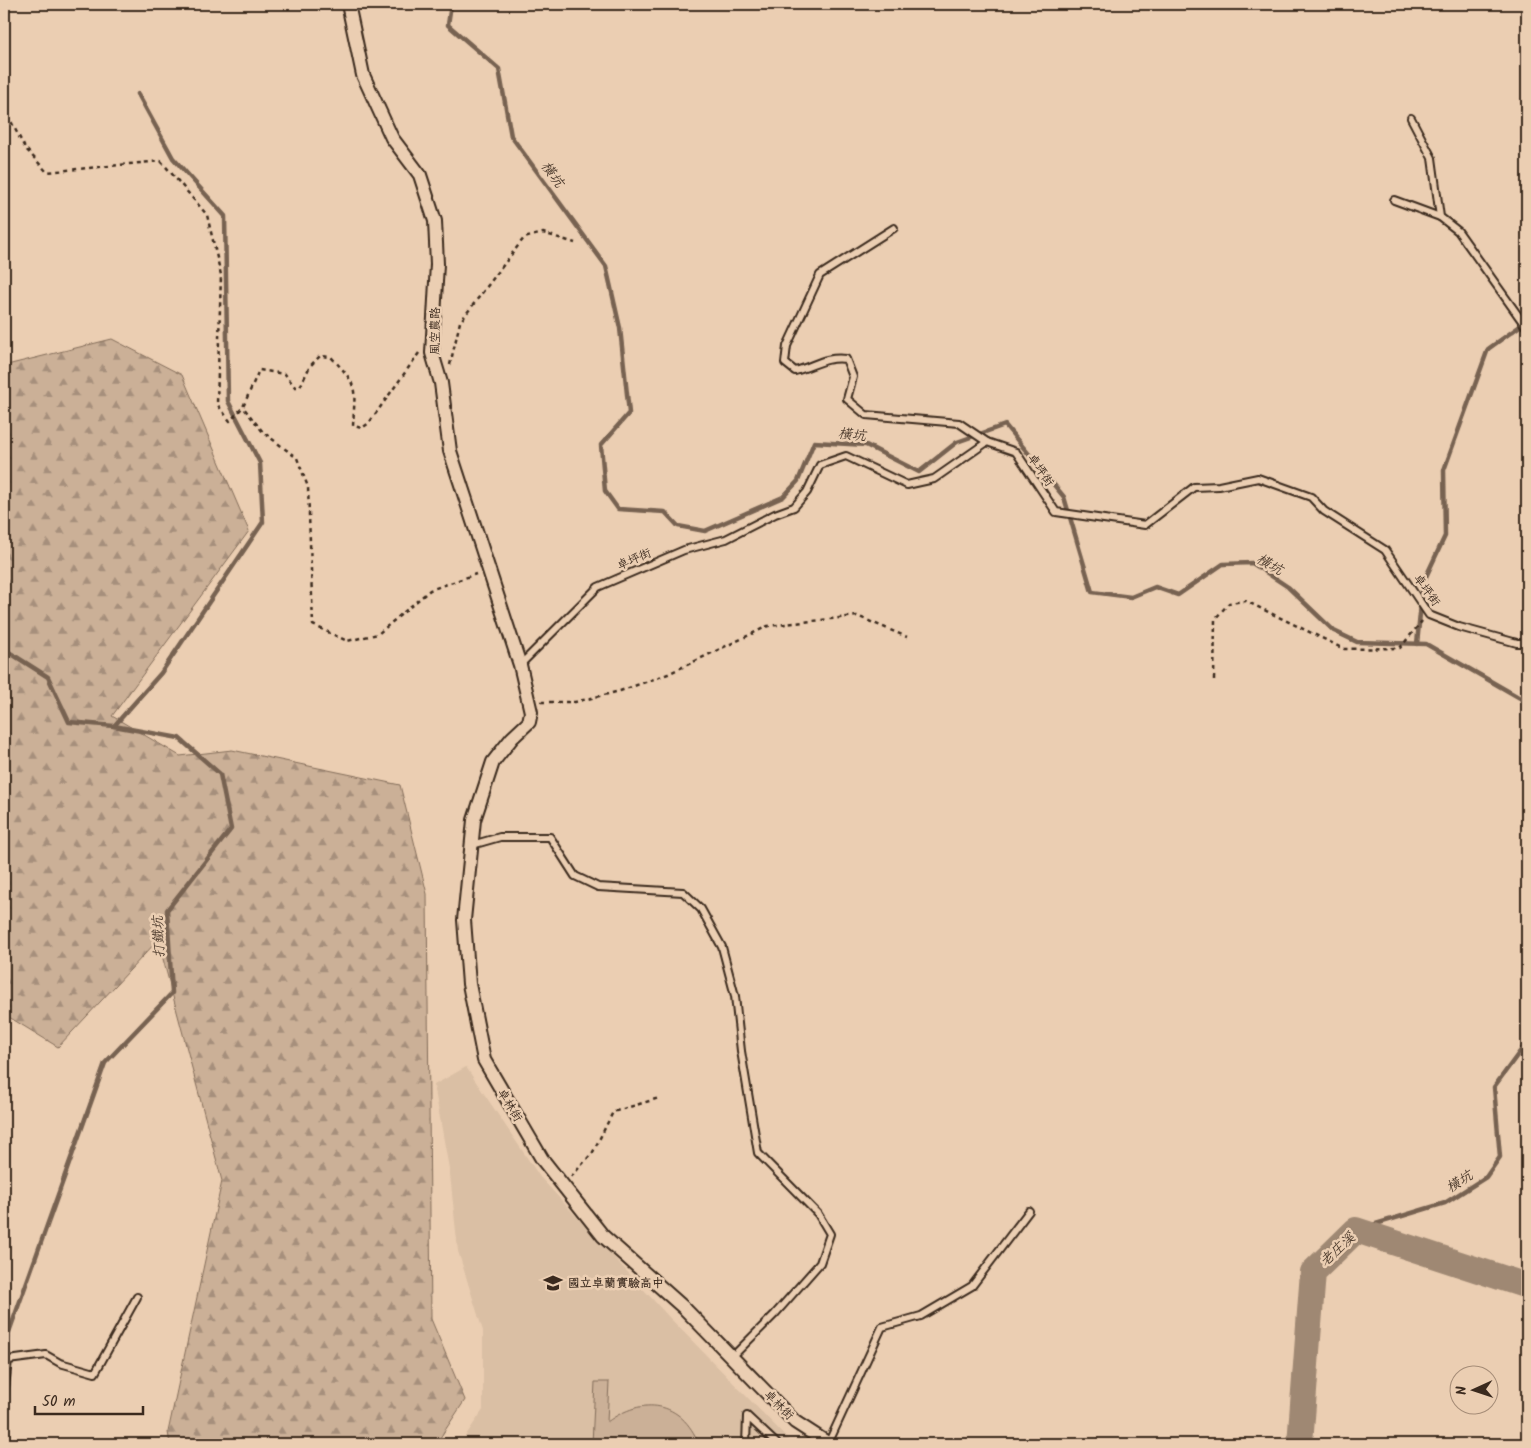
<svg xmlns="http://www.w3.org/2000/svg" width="1531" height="1448" font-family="Kalam,'LXGW WenKai TC',sans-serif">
	<defs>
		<pattern id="forest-firs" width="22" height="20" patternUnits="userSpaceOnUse" patternTransform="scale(1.25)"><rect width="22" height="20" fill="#cbb097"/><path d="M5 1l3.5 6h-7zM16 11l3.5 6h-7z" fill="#a68f7b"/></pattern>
	</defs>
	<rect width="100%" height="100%" fill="#ebceb2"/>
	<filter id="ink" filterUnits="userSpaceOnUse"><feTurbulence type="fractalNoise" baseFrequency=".02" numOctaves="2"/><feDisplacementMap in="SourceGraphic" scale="10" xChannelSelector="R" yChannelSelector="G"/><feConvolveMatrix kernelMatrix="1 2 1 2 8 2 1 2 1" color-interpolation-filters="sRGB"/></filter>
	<g filter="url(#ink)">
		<!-- built -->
		<path fill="#dabfa4" d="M466,1067L540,1177L668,1316L793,1444H460L483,1410V1331L458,1251L450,1174L434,1085Z"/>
		<!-- forest -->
		<path fill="url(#forest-firs)" stroke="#836d5a" d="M112,339L182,375L249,531L112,716L180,756L232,750L400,785L427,894L431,1319L465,1400L436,1444H170L168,1432L222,1181L158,940L58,1047L4,1014V362L7,365Z"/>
		<!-- pitch -->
		<path fill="#cbb097" stroke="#836d5a" d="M595,1382H609L607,1422C643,1396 681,1400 699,1444H592Z"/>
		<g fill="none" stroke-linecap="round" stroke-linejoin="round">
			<!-- stream -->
			<g stroke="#776251" stroke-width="4.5">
				<path d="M451,4L448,25L499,69L511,136L606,266L620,328L629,413L601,445L605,491L618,509L665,512L678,526L705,531L783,497L798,481L814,442L866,445L919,472L957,442L1005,425L1064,497L1092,592L1131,597L1155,587L1178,595L1223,564L1252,563L1288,587L1334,631L1357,642L1426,644L1527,702"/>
				<path d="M1417,644L1423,583L1445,536L1444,470L1488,349L1527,321"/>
				<path d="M4,649L48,677L69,722L114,726L179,738L220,774L231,829L167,910L172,993L105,1063L4,1346"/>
				<path d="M114,726L161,673L263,522L260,463L228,401L225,216L173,158L138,94"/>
				<path d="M1356,1230L1445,1203L1486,1177L1500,1157L1494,1087L1527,1042"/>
			</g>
			<!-- river -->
			<path stroke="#9f8873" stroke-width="26" d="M1300,1444L1313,1272L1356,1230L1527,1286"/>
			<!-- service casing -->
			<g stroke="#3b2a1e" stroke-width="10">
				<g id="service">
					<path d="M1411,118L1432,158L1440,217L1458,231L1527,328"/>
					<path d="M1394,200L1440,217"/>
					<path d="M894,228L820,275L787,346L785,363L795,371C814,366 827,356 846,359L853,377L847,399L866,415L959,423L987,442"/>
					<path d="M520,665L598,587L684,550L726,539L775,514L794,507L807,492L820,465L846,456L907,485L934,479L987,442L1016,452L1056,512L1145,525L1194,487L1219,486L1258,478L1311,497L1324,511L1385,550L1429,615L1459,627L1517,643H1527"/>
					<path d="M472,845L500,837H550L575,876L598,887L683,892L701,909L722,947L735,996L741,1051L758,1153L818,1214L830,1234L820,1263L775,1314L732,1357"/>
					<path d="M4,1352L8,1360L4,1397"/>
					<path d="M8,1360L46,1355L60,1363L95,1373L137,1297"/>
					<path d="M746,1444L747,1416L777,1444"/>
					<path d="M828,1444L882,1327L921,1316L972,1286L1029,1211"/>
				</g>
			</g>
			<!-- minor casing -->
			<g stroke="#3b2a1e" stroke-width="16">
				<path id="minor" d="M348,4L363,75L392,138L420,175L435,221L437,264L432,353L441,383L450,451L520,665L531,712L529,722L512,738L493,762L474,820L464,920L469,984L484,1060L542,1159L603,1236L684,1308L795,1422L829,1444"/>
			</g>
			<!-- path -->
			<g stroke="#3b2a1e" stroke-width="2.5" stroke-dasharray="4 4" stroke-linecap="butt">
				<path d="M1182,4L1187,6L1229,4"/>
				<path d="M4,108L25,148L47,172L161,161L207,215L221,275L217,404L230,421L243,407"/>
				<path d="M419,353L369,423L362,428L353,426C355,387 359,386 331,357L320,356L310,366L300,387H295L285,374L259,370L243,407L263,432L297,458L308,487L313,625L347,641L378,634L430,590L476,574"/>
				<path d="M450,365L460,322L524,238L543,233L575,243"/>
				<path d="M1214,680L1215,619L1229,603L1246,601L1344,649L1400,648L1422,621"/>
				<path d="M541,702H575L620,691L668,674L768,626L857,616L907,637"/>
				<path d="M571,1177L593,1152L613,1112L659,1098"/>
			</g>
			<!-- service -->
			<use href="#service" stroke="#ebceb2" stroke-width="6"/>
			<!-- minor -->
			<use href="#minor" stroke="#ebceb2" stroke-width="12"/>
		</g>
	</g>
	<!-- icons -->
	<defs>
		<g id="school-bare" transform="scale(1.5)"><path d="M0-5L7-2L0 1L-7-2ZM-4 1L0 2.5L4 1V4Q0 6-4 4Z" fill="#3b2a1e" stroke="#ebceb2" stroke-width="2.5" paint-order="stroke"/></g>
	</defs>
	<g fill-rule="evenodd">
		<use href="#school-bare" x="553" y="1283"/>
	</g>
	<g text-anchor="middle" stroke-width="5" stroke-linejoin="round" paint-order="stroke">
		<!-- street labels -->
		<g font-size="12" fill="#3b2a1e" stroke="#ebceb2">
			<text transform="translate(435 331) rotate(-90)" y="4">風空農路</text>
			<text transform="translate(1041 470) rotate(56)" y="4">卓坪街</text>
			<text transform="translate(634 559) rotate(-23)" y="4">卓坪街</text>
			<text transform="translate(1427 590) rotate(54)" y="4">卓坪街</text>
			<text transform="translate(510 1105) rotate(59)" y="4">卓林街</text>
			<text transform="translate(779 1405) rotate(45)" y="4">卓林街</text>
		</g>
		<!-- poi labels -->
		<g font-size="12" font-weight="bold" fill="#3b2a1e" stroke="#ebceb2" text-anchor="start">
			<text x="568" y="1287">國立卓蘭實驗高中</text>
		</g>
		<!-- water labels -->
		<g font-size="14" font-style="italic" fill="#4f3d2f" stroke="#ebceb2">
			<text transform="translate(553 174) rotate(54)" y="5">橫坑</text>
			<text transform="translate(852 434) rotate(6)" y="5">橫坑</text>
			<text transform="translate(1270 564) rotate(30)" y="5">橫坑</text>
			<text transform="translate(158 937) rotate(-93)" y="5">打鐵坑</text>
			<text transform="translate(1459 1181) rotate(-32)" y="5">橫坑</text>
			<text transform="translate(1337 1249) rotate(-43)" y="5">老庄溪</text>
		</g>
	</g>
	<!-- margin -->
	<rect width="1531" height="1448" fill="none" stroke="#ebceb2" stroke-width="20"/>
	<rect x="10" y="10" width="1511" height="1428" fill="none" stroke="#3b2a1e" stroke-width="2" filter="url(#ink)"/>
	<!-- north arrow -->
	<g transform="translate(1474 1390) rotate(267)"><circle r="24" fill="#ebceb2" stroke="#a58c77"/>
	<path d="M0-4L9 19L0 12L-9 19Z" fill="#3b2a1e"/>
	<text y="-8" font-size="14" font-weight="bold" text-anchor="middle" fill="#3b2a1e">N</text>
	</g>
	<!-- scale -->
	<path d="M35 1406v8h108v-8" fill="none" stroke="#3b2a1e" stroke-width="2.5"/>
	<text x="42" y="1406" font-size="15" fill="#3b2a1e" stroke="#ebceb2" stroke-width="4" paint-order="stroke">50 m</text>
</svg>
